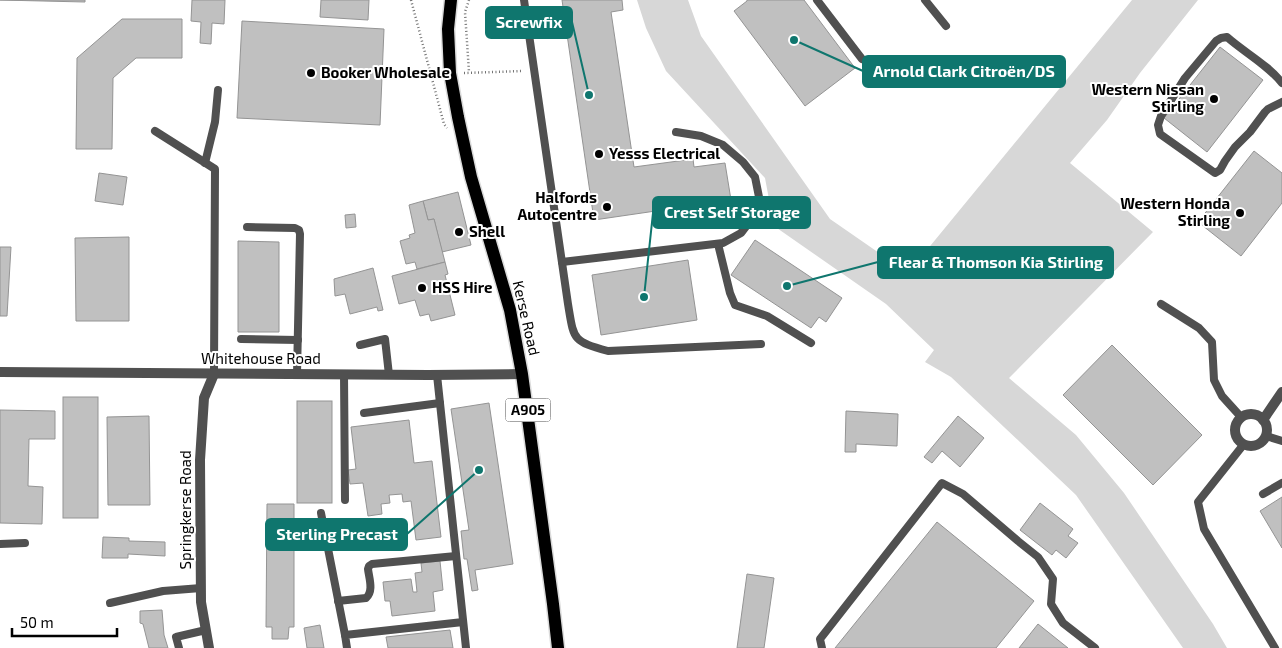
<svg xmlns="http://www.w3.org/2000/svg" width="1282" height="648" font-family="'Exo 2',sans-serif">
	<rect width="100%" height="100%" fill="#fff"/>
	<!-- green -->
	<path fill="#d7d7d7" d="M637,0H688L701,36L830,219L908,273L1132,0H1198L1140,73L1107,120L1070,163L1153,232L1009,378L1076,435L1124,493L1213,624L1227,648H1183L1076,495L951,377L925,362L934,350L886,304L774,226L765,178L666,71L646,28Z"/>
	<!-- building -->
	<g fill="#c0c0c0" stroke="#949494">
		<path d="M0,0H85V2Z"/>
		<path d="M192,0H225L224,24L212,23L211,44L200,43L201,22L191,21Z"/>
		<path d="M321,0H369L368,20L320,17Z"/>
		<path d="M562,0H622L623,10L611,12L634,167L693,159L694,167L725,163L731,200L594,220Z"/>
		<path d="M747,0H804L855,68L805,106L734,11L747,1Z"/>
		<path d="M122,19H182V58H136L113,78L112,149H76L77,58Z"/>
		<path d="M242,21L384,29L380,125L237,118Z"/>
		<path d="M1220,47L1263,80L1207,152L1164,118Z"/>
		<path d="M1254,151L1282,173V203L1241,256L1198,222Z"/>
		<path d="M99,173L127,177L123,205L95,201Z"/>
		<path d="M458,192L471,245L442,252L434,219L428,220L423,201Z"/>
		<path d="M423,201L428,220L434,219L445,262L417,269L415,262L406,264L400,241L410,238L409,235L415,233L409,205Z"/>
		<path d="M355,214L356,227L346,228L345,215Z"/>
		<path d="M129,237V321H76L75,238Z"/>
		<path d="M755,240L842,298L826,322L819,317L811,328L731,275Z"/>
		<path d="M238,241L279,242V332H238Z"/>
		<path d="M0,247H11L7,316H0Z"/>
		<path d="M688,260L697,320L601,335L592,275Z"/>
		<path d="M445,262L448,274L445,275L455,315L431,321L429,314L420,316L415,300L399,304L392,276Z"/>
		<path d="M373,268L383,310L378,311L377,307L350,314L345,294L335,296L334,279Z"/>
		<path d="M1112,345L1202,435L1153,485L1063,395Z"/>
		<rect x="63" y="397" width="35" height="121"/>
		<rect x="297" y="401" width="35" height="102"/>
		<path d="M489,403L513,564L475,570L478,590L472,591L467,559H464L461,531L469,530L451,409Z"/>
		<path d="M0,410L55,411V439H29L28,486L43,487L42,524L0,523Z"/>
		<path d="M846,411L898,414L897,446L856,444V452H845Z"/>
		<path d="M149,416L150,505H108L107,417Z"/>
		<path d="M958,416L984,438L960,467L942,451L932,463L924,457Z"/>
		<path d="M409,420L414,463L432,461L441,537L416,540L411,501L403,502L402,494L389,495L390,503L381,504L382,514L368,516L363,483L350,484L348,470L356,469L351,427Z"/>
		<path d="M1282,497V548L1260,511Z"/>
		<path d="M1040,503L1073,529L1068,536L1078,543L1066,558L1056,550L1052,555L1020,530Z"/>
		<path d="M267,504H294V627H289L288,639H272V627H266Z"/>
		<path d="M937,522L1034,601L996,648H835Z"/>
		<path d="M103,537L129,538V541L165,542V556L128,554V558H102Z"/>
		<path d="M440,561L443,590L433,592L435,611L392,616L390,601H385L383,582L411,579L413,592H417L415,573L422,572L421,563Z"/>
		<path d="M747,574L774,578L764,648H737Z"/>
		<path d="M162,610L164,635L168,648H149L143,624L140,623V611Z"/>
		<path d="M1038,624L1068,648H1019Z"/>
		<path d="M320,625L324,648H307L304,628Z"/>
		<path d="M450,630L453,648H388L386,637Z"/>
	</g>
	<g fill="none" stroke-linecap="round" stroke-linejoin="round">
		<!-- primary casing -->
		<g stroke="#dbdbdb" stroke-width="15">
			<path id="primary" d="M451,0L448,29L450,73L458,117L471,177L510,310L522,374L553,604L558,648"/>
		</g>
		<!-- path -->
		<g stroke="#727272" stroke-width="2.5" stroke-dasharray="1 2.5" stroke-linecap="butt">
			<path d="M411,0L444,124L447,128"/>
			<path d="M469,0L465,12L469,72"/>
			<path d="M464,73L523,71"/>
		</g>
		<!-- service -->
		<g stroke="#505050" stroke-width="8">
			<path d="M524,0L568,304C574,340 572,341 608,351L761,344"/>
			<path d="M817,0L862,59"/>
			<path d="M925,0L946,26"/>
			<path d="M1282,83C1267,64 1245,53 1227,37L1221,38L1216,41L1185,78L1161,116L1158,125L1160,134L1215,173L1220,170L1225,161L1235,147L1250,132L1265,112L1268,109L1282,102"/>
			<path d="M155,131L215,169L214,374"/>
			<path d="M205,163L215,122L218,90"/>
			<path d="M247,227L295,228L299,230L300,234L297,374"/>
			<path d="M718,244L730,293L735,305L767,316L811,343"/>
			<path d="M562,262L723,243L741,233L754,216L759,197L755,177L743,162L723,145L701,136L676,132"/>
			<path d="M1161,304L1199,328L1212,342L1214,380L1222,396L1241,417"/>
			<path d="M241,339L298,340"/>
			<path d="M360,345L385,339L389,375"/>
			<path d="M344,374L345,500"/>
			<path d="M437,375L466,648"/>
			<path d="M364,413L440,403"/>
			<path d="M1266,436L1282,441"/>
			<path d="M1244,444L1198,502L1204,529L1275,648"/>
			<path d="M1263,494L1282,483"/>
			<path d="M321,513L345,635"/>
			<path d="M0,544L25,543"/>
			<path d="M338,601L366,598C374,591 369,578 368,569L369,566L372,564L456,556"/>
			<path d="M110,603L163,591L201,588"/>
			<path d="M179,648L176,637L206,630"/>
			<path d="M347,648L345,635L463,622"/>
			<path d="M822,648L820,639L942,483L963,494L1018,541L1038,557L1053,579L1051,604L1063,623L1095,648"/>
		</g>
		<!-- minor -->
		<g stroke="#505050" stroke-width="10">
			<path d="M0,372L428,375L522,374"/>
			<circle cx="1251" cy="430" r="16"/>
			<path d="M1263,420L1282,392"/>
			<path d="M209,648L201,602L200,460L204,398L214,374"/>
		</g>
		<!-- primary -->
		<use href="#primary" stroke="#000" stroke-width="12"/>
	</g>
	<!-- markers -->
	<g fill="#000" stroke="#fff" stroke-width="2">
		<circle cx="311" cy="73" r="5"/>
		<circle cx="1214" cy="99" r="5"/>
		<circle cx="599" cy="154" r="5"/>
		<circle cx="607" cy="207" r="5"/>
		<circle cx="1240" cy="213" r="5"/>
		<circle cx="459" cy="232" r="5"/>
		<circle cx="422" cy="288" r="5"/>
	</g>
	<g text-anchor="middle" stroke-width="4" stroke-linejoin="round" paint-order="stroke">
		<!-- shield labels -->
		<rect fill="#fff" stroke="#4c4c4c" stroke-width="1" x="505.5" y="398.5" width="45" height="23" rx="4"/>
		<g font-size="14" font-weight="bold" fill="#000">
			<text x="528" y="415">A905</text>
		</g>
		<!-- poi labels -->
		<g font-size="15" font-weight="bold" fill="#000" stroke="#fff" text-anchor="start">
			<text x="321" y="78">Booker Wholesale</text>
			<text x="1204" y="95" text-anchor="end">Western Nissan<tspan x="1204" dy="17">Stirling</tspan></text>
			<text x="609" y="159">Yesss Electrical</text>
			<text x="597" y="203" text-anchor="end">Halfords<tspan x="597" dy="17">Autocentre</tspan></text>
			<text x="1230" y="209" text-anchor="end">Western Honda<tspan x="1230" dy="17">Stirling</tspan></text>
			<text x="469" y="237">Shell</text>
			<text x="432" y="293">HSS Hire</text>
		</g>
		<!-- street labels -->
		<g font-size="15" fill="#000" stroke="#fff">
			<text transform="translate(526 318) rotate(77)" y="5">Kerse Road</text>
			<text x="261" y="364">Whitehouse Road</text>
			<text transform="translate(186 510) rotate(-90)" y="5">Springkerse Road</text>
		</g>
	</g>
	<!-- callouts -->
	<path fill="none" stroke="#0f766e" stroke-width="2" d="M589 95L572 22M794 40L863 71M644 297L653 213M787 286L878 262M479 470L407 534"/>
	<g fill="#0f766e" stroke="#fff" stroke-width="2">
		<circle cx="589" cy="95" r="5"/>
		<circle cx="794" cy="40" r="5"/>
		<circle cx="644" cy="297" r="5"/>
		<circle cx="787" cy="286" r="5"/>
		<circle cx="479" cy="470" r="5"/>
	</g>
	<g fill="#0f766e" stroke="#0f766e" stroke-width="2">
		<rect x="486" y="7" width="86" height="31" rx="5"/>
		<rect x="863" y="56" width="202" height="31" rx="5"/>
		<rect x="653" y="197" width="157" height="31" rx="5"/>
		<rect x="878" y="247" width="235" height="31" rx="5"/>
		<rect x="266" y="519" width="141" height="31" rx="5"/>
	</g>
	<g font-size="16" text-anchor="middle" font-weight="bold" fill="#fff">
		<text x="529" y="28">Screwfix</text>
		<text x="964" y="77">Arnold Clark Citroën/DS</text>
		<text x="732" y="218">Crest Self Storage</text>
		<text x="996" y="268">Flear &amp; Thomson Kia Stirling</text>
		<text x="337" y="540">Sterling Precast</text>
	</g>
	<!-- scale -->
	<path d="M12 628v8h105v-8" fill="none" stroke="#000000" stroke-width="2.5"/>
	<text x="20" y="628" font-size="15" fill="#000000" stroke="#ffffff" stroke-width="4" paint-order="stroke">50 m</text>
</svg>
